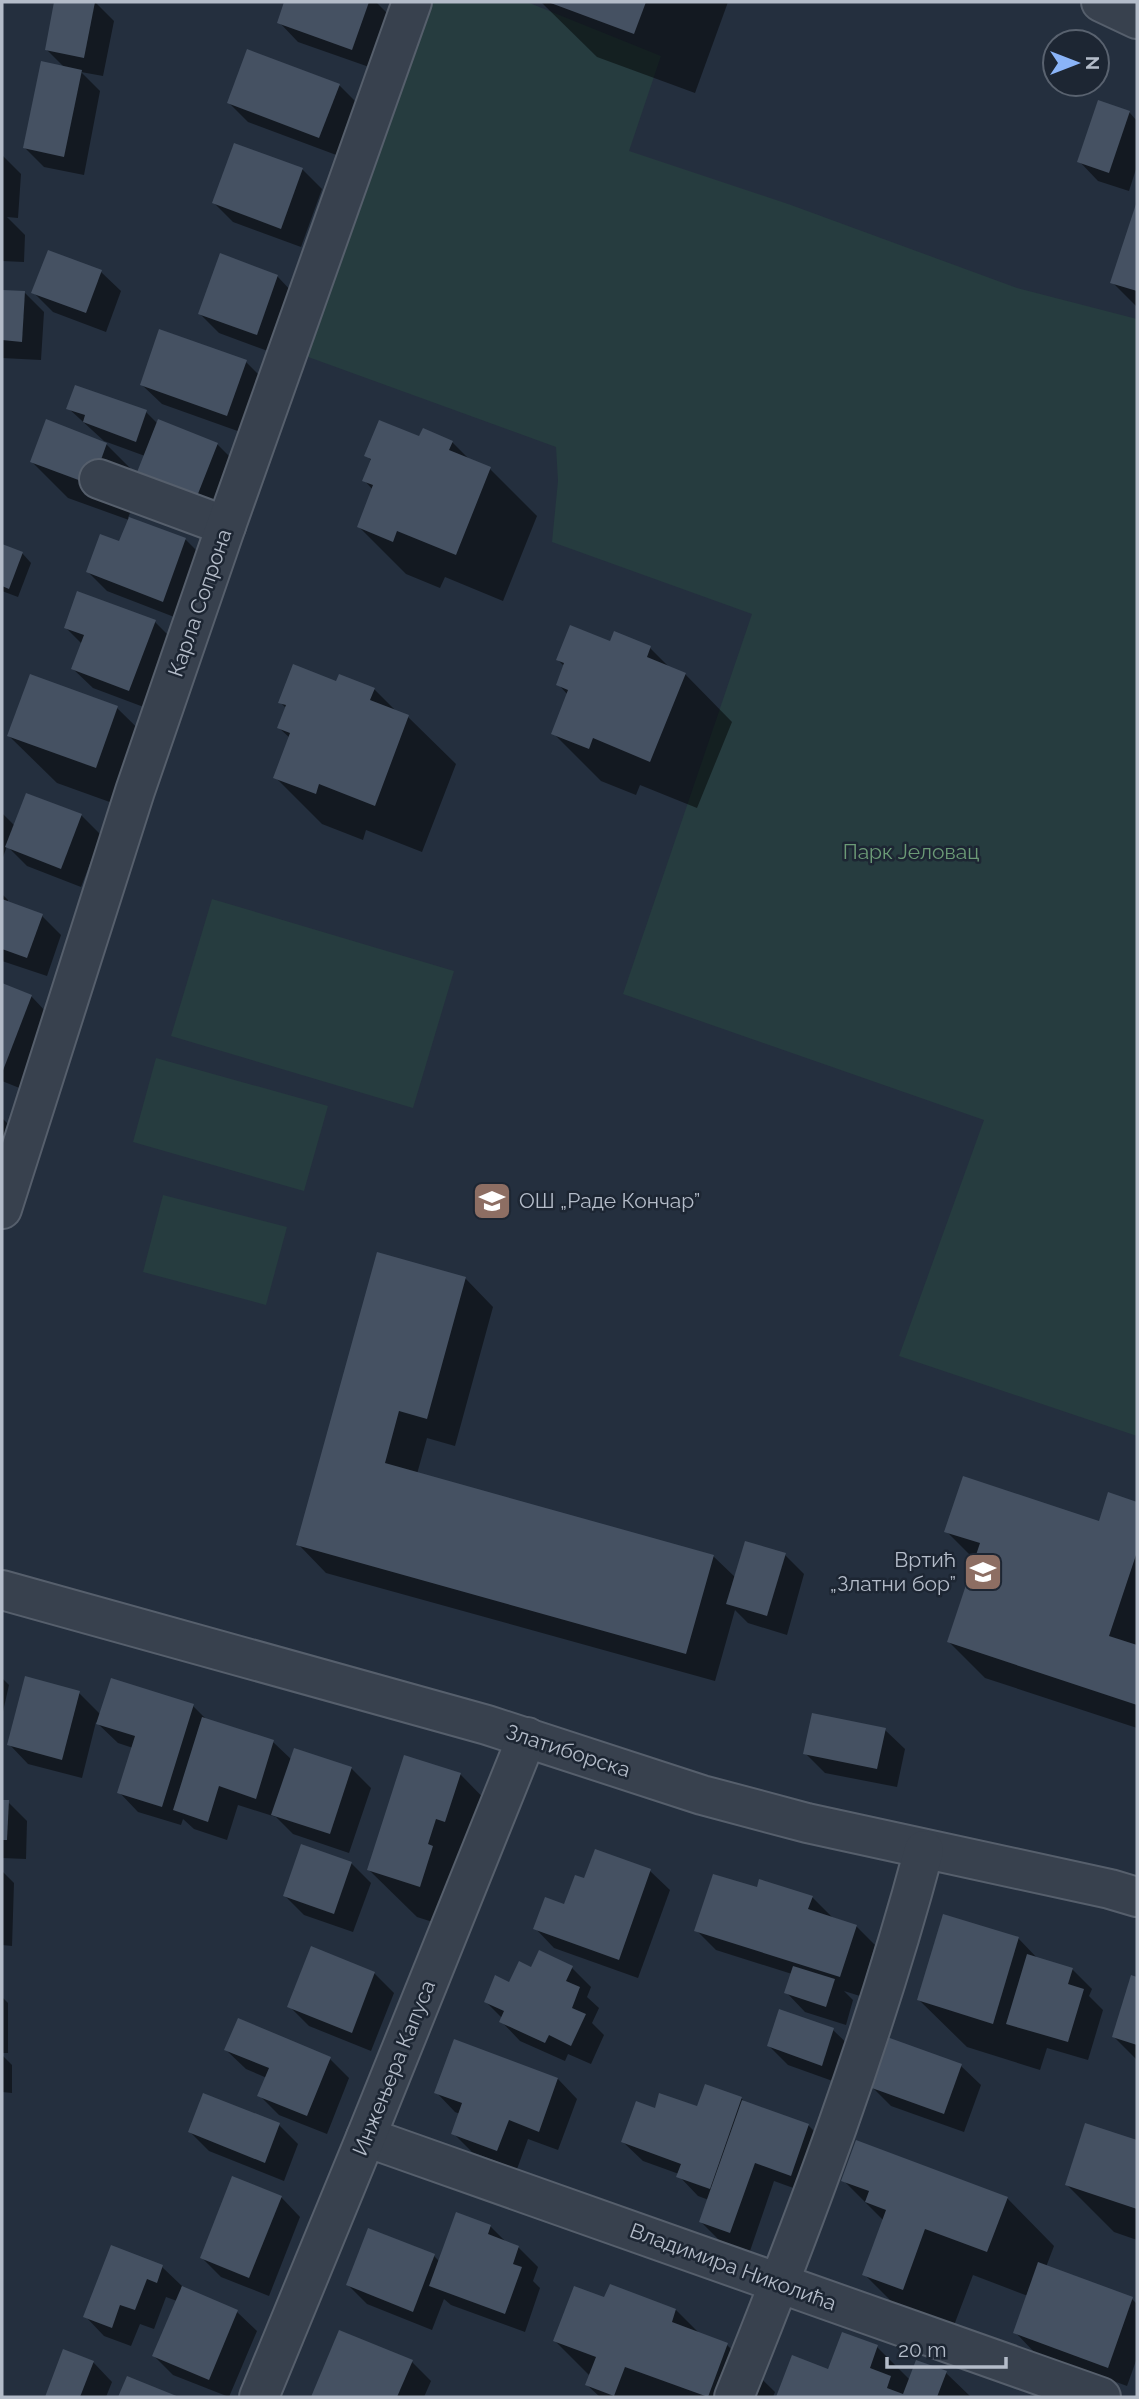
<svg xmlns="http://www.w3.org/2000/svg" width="1139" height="2399" font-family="Raleway,sans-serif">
	<rect width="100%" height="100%" fill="#242f3e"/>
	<!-- green -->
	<g fill="#263c3f">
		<path d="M412,2H527L661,56L629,151L791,205L1017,288L1137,319V1436L899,1356L984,1120L623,994L752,614L552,542L558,481L556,447L289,350Z"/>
		<path d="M212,899L454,971L413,1108L171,1036Z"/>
		<path d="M156,1058L328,1106L304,1191L133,1142Z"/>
		<path d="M163,1195L287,1227L266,1305L143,1272Z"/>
	</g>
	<!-- shadow -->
	<g fill="#0007">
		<path d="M56,2H95L114,21L103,76L81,72L100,91L84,175L44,167L25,148L65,68L46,49Z"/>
		<path d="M286,2H376L390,16L372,68L298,42L279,22Z"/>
		<path d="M541,2H728L695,93L597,57Z"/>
		<path d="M339,85L358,104L339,156L248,122L229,103Z"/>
		<path d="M1129,112L1137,121V166L1129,191L1098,181L1079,161Z"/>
		<path d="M2,155L21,174L18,218L7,217L25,235L24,262L2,261Z"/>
		<path d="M302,169L322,189L301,247L233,222L214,203Z"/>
		<path d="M1137,205V307L1112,282Z"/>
		<path d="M101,272L121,291L106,332L53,312L33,292Z"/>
		<path d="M277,276L296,296L276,354L219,333L200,314Z"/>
		<path d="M2,291L25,293L44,312L41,360L2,358Z"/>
		<path d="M246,362L265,381L246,434L162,404L142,385Z"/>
		<path d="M68,408L146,412L158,424L217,444L237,464L212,527L139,490L128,518L186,540L205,559L182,620L107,591L88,572L121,543L129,520L68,498L32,462L106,444L138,476L145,456L104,441Z"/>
		<path d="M420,439L452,442L471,461L490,469L537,516L503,601L445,577L440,588L406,574L359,527L373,490L364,480L372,461L366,455Z"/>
		<path d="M2,546L22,553L31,563L18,597L2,591Z"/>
		<path d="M155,622L174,641L149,709L93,688L73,669L82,644L66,628Z"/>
		<path d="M610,643L650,648L670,668L685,674L732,722L697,808L640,785L636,795L601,781L553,733L568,695L558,684L565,667L558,660Z"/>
		<path d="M340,676L374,689L398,713L408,717L456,764L422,852L366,830L363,840L322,824L275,777L290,738L279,728L287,709L280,702L337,684Z"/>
		<path d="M117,708L165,755L143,814L57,783L9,736Z"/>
		<path d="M2,813L15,826L81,815L101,835L81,887L27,866L7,846L2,860Z"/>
		<path d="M2,894L8,900L7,903L42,916L61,935L47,976L2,961Z"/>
		<path d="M2,985L31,996L50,1016L22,1089L2,1081Z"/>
		<path d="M2,1118L9,1125L2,1145Z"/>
		<path d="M465,1278L493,1307L455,1446L427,1438L417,1474L713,1556L736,1578L785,1555L804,1574L787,1635L748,1623L735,1610L715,1681L326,1573L298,1544Z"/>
		<path d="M1109,1495L1137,1504V1728L985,1678L949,1642L976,1561L946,1531L1100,1523Z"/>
		<path d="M2,1678L9,1685L2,1716Z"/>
		<path d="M112,1680L193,1706L209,1722L273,1742L292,1760L351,1768L371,1788L349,1853L293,1834L276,1817L238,1805L227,1840L194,1829L183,1819L181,1825L138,1812L119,1792L133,1748L118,1743L96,1722L82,1778L28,1764L9,1744L79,1693L101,1715Z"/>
		<path d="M885,1730L905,1749L897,1787L825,1773L805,1753Z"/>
		<path d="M460,1774L507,1822L467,1933L417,1917L369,1870Z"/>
		<path d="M2,1801L8,1802L27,1821L26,1859L2,1858Z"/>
		<path d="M351,1863L371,1883L353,1932L304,1915L285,1896Z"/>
		<path d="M2,1871L14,1883L12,1946L2,1945Z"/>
		<path d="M650,1871L670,1890L638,1978L554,1948L535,1928L565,1906Z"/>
		<path d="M812,1897L832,1917L856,1926L875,1945L860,1996L844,1991L853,2000L846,2025L805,2012L786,1992L792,1974L716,1950L696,1930Z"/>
		<path d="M1018,1938L1039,1960L1072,1969L1092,1989L1089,1996L1103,2010L1088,2060L1047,2048L1040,2070L967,2047L919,2000Z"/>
		<path d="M572,1968L591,1987L587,1997L599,2008L592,2023L604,2035L591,2064L568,2054L565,2061L520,2041L501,2021L502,2018L486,2002L532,1969Z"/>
		<path d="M374,1973L394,1993L371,2051L309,2026L289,2006Z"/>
		<path d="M1133,1978L1137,1979V2060L1114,2037Z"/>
		<path d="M2,1997L8,2003V2053H2Z"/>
		<path d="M833,2030L853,2049L841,2084L788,2065L769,2046Z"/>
		<path d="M226,2050L330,2059L349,2078L327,2134L279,2115L259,2095L267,2078L246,2069Z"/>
		<path d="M2,2055L12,2065V2093L2,2092Z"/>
		<path d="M961,2066L981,2085L964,2132L891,2106L871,2086Z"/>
		<path d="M558,2079L577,2099L558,2150L528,2139L517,2169L472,2152L453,2133L460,2114L455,2112L436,2092Z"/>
		<path d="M741,2098L746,2103L808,2125L828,2145L810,2194L774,2181L750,2251L720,2241L701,2222L709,2200L698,2196L679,2176V2174L643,2161L623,2142L656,2110L698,2108Z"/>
		<path d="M279,2125L298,2144L284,2181L209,2151L190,2132Z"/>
		<path d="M1086,2125L1137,2142V2240L1114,2232L1067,2185Z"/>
		<path d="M843,2180L1007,2198L1054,2246L1046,2267L1132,2299L1137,2304V2358L1127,2386L1034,2352L1015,2332L1028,2296L973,2275L950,2336L912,2322L864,2274L884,2221Z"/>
		<path d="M281,2197L300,2217L269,2296L221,2277L202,2258Z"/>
		<path d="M490,2226L507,2243L518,2247L538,2267L533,2281L540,2288L525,2332L451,2305L444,2299L432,2330L367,2304L348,2285L434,2256L440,2262Z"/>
		<path d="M162,2267L182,2286L181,2288L237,2312L257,2331L229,2397L173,2375L154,2356L177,2301L166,2297L154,2329L140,2324L131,2346L104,2336L85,2316Z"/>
		<path d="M605,2299L676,2310L700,2334L727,2345L775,2392L773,2397H600L587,2385L590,2376L555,2341Z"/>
		<path d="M340,2332L412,2362L431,2381L424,2397H313Z"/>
		<path d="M877,2347L910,2380L946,2373L971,2397H778L793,2358L829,2372Z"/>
		<path d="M64,2351L93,2362L112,2382L106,2397H47Z"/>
	</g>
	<!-- building -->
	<g fill="#455162">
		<path d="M54,2H95L84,58L45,50Z"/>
		<path d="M284,2H369L352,50L277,23Z"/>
		<path d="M548,2H646L634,34Z"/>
		<path d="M247,49L340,84L319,138L227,103Z"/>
		<path d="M41,61L82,70L64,157L23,148Z"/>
		<path d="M1098,100L1130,111L1109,173L1077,162Z"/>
		<path d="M234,143L303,168L281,229L212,203Z"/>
		<path d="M1137,201V291L1110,283Z"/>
		<path d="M48,250L102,270L86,313L31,293Z"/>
		<path d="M220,253L278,275L257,335L198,314Z"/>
		<path d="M2,290L25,291L22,342L2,340Z"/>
		<path d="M159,329L247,360L227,416L140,385Z"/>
		<path d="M75,385L147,410L136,442L83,422L85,415L66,409Z"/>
		<path d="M46,419L107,443L92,485L30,462Z"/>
		<path d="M158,419L218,443L192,509L132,485Z"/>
		<path d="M379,420L419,436L423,428L453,441L449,450L491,467L456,555L397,531L393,542L357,527L373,485L362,481L371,459L364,456Z"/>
		<path d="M129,517L186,538L163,602L86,572L100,534L119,541Z"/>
		<path d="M2,544L23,552L9,589L2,586Z"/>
		<path d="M77,591L156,620L129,691L71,669L84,635L64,628Z"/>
		<path d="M570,625L610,641L614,631L651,646L647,657L686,673L650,762L593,738L589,749L551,734L568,690L556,685L564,663L556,660Z"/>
		<path d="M293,664L336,681L339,674L375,688L370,700L409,715L375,806L319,784L316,794L273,778L290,733L277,728L286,705L278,703Z"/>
		<path d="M30,674L118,706L96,768L7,736Z"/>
		<path d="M26,793L82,814L61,869L5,847Z"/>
		<path d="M2,899L43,914L27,958L2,949Z"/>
		<path d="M2,983L32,995L2,1073Z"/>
		<path d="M377,1252L466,1277L427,1419L399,1411L385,1463L714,1555L686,1654L296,1545Z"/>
		<path d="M963,1476L1099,1521L1108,1492L1137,1502V1552L1109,1636L1137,1645V1705L947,1642L980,1543L944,1532Z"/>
		<path d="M745,1541L786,1553L767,1616L726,1604Z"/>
		<path d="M25,1676L80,1691L62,1760L7,1745Z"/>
		<path d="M111,1678L194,1704L162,1807L117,1793L135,1736L96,1724Z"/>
		<path d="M812,1713L886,1728L877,1769L803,1754Z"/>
		<path d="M202,1717L274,1740L256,1799L219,1786L208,1822L173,1810Z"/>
		<path d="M294,1748L352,1767L330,1834L271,1815Z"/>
		<path d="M404,1755L461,1773L445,1822L436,1819L428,1844L433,1846L420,1887L367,1870Z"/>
		<path d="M2,1800H9L7,1840H2Z"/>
		<path d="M301,1844L352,1862L334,1914L283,1896Z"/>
		<path d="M595,1849L651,1869L619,1960L533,1929L545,1897L564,1904L575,1875L584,1878Z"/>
		<path d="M713,1874L757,1887L759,1879L813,1896L808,1909L857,1925L840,1977L694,1931Z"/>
		<path d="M943,1914L1019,1937L993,2024L917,2000Z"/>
		<path d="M311,1946L375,1972L352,2033L287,2007Z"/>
		<path d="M539,1950L573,1966L566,1981L580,1987L572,2008L586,2014L571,2046L549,2035L545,2043L499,2022L504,2011L484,2002L495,1975L509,1982L519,1961L531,1967Z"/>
		<path d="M1027,1954L1073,1968L1068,1984L1084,1989L1068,2042L1006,2024Z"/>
		<path d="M793,1966L835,1979L826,2007L784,1993Z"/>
		<path d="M1131,1975L1137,1977V2045L1112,2037Z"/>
		<path d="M779,2009L834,2028L822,2066L767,2046Z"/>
		<path d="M238,2018L331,2057L307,2116L257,2096L269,2068L224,2050Z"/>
		<path d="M887,2037L962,2064L944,2114L869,2087Z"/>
		<path d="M454,2039L558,2078L539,2132L509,2120L497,2151L451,2134L462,2103L434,2093Z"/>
		<path d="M705,2084L742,2097L710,2189L676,2177L681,2164L621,2142L636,2101L655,2108L659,2093L697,2106Z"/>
		<path d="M203,2093L280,2123L265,2163L188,2132Z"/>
		<path d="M742,2100L809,2124L791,2176L755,2163L730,2233L699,2222Z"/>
		<path d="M1085,2123L1137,2140V2209L1065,2185Z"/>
		<path d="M856,2140L1008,2197L987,2252L925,2229L903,2290L862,2275L886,2210L865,2202L869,2191L841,2181Z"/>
		<path d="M232,2176L282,2196L249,2278L200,2258Z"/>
		<path d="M456,2212L491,2225L488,2234L519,2246L513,2264L522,2267L505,2314L429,2286Z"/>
		<path d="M368,2228L435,2254L413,2312L346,2285Z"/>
		<path d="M111,2245L163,2265L157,2283L147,2279L135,2310L120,2305L112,2328L83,2317Z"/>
		<path d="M1038,2262L1133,2297L1108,2368L1013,2333Z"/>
		<path d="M610,2284L676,2309L672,2322L728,2343L708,2397L625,2367L614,2396L585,2385L596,2357L553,2341L574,2286L604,2297Z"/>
		<path d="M182,2286L238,2310L209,2380L152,2356Z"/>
		<path d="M339,2330L413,2360L397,2397H311Z"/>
		<path d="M842,2332L878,2345L870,2368L891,2376L887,2388L903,2394L916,2360L947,2371L937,2397H776L792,2355L828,2369Z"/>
		<path d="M63,2349L94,2361L80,2397H45Z"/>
		<path d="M127,2376L179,2397H118Z"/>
	</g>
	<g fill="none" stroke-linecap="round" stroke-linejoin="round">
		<!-- minor casing -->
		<g stroke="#565f6c" stroke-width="42">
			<g id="minor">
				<path d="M1101,2L1137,19"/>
				<path d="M99,479L226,526"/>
				<path d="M2,1209L135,791L226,526L412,2"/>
				<path d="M2,1590L487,1725L702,1795L807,1823L1110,1889L1137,1897"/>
				<path d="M366,2137L1101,2397"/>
				<path d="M259,2397L366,2137L527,1737"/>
				<path d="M734,2397C806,2218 874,2037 924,1850"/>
			</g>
		</g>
		<!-- minor -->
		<use href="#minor" stroke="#38414e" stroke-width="38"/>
	</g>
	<!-- icons -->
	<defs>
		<g id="school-square" transform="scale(2.0125)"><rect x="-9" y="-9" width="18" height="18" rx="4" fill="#8d6e63" stroke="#1d2633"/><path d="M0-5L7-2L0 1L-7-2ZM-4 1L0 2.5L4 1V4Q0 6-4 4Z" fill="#fff"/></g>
	</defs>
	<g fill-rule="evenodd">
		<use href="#school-square" x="492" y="1201"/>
		<use href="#school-square" x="983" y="1572"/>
	</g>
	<g text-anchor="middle" stroke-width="5" stroke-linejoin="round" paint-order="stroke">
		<!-- street labels -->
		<g font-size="21" fill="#b4bcc9" stroke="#1d2633">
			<text transform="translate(200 603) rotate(-71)" y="7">Карла Сопрона</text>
			<text transform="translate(568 1751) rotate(18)" y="7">Златиборска</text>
			<text transform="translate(394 2068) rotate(-68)" y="7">Инжењера Капуса</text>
			<text transform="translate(733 2267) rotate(20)" y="7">Владимира Николића</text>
		</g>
		<!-- park labels -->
		<g font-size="21" fill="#6b9a76" stroke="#1d2633">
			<text x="911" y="859">Парк Јеловац</text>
		</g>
		<!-- poi labels -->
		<g font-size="21" fill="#b4bcc9" stroke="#1d2633" text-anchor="start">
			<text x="519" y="1208">ОШ „Раде Кончар”</text>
			<text x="956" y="1567" text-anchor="end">Вртић<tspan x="956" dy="24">„Златни бор”</tspan></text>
		</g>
	</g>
	<!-- border -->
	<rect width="1139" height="2399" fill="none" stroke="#b4bcc9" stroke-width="7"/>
	<!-- north arrow -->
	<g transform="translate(1076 63) rotate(90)"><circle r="33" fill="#1d2633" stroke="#59626f" stroke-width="2"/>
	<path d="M0-5L12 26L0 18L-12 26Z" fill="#8ab4f8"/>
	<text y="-10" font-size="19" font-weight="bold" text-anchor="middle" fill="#b4bcc9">N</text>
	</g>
	<!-- scale -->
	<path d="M887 2357v10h119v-10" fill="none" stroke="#b4bcc9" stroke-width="3.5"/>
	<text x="898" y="2357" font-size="21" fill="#b4bcc9" stroke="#1d2633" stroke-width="5" paint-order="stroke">20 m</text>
</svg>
